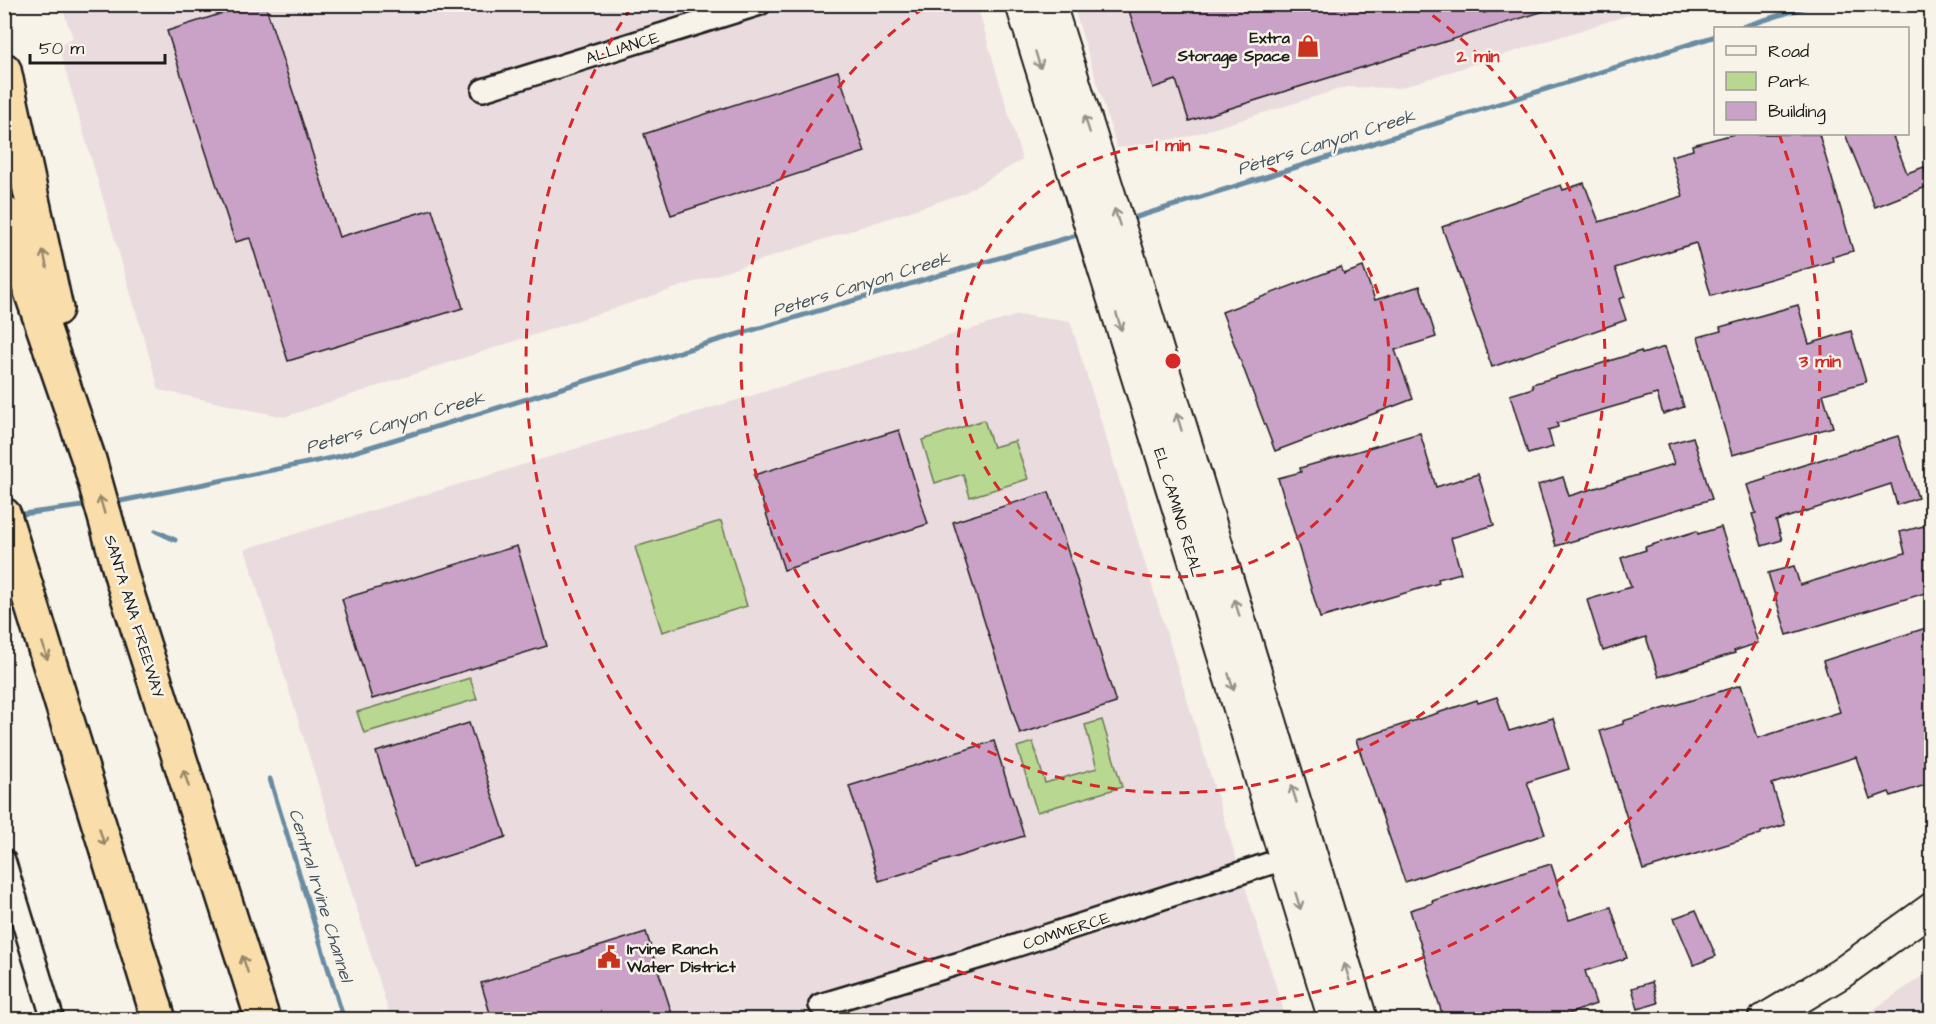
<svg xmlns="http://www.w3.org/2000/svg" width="1936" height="1024" font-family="'Architects Daughter',sans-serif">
	<rect width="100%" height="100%" fill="#f7f3e8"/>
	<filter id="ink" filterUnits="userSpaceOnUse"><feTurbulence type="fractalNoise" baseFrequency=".0167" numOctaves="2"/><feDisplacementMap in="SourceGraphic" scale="12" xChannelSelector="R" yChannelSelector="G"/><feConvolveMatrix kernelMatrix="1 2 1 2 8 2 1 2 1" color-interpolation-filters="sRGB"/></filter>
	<g filter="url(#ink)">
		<!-- built -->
		<g fill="#eadbde">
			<path d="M61,4L977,5L1022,160L962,194L284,417L159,390L58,45L73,38Z"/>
			<path d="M1073,5H1660L1399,88L1346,87L1186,137L1117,148Z"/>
			<path d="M1018,315L1070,321L1286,1019H391L245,549Z"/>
			<path d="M1931,970V1019H1860Z"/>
		</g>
		<!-- green -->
		<g fill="#b8d790" stroke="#6a7a56" stroke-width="1.5">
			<path d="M984,420L993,447L1015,441L1028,479L970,497L963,474L935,483L922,440Z"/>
			<path d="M721,521L747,606L662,632L635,547Z"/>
			<path d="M470,678L477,699L364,733L357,712Z"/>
			<path d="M1102,720L1122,787L1037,812L1017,747L1033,742L1045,783L1097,768L1085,725Z"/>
		</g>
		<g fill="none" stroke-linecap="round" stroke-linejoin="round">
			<!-- stream -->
			<g stroke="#698ca3" stroke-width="5">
				<path d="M1739,28L1815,4"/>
				<path d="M1127,220L1716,36"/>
				<path d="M111,503L341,456L715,341L1084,233"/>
				<path d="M15,515L90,505"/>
				<path d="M156,531L175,540"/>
				<path d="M270,779L344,1020"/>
			</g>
		</g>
		<!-- building -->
		<g fill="#caa2c8" stroke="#1c1c1c" stroke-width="1.5">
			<path d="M251,4H265L339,237L432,209L463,308L288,361L250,238L235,242L167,31Z"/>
			<path d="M1127,4H1483L1484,13L1511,4H1554V8L1189,121L1176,80L1153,88Z"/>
			<path d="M838,71L865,152L671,215L644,134Z"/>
			<path d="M1734,134H1819L1853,251L1832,257L1833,261L1711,296L1696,243L1615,268L1625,297L1619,299L1626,320L1492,367L1442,227L1561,185L1563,190L1584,183L1599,222L1683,196L1671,156L1693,150L1692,145Z"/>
			<path d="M1845,134H1892L1907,173L1924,167L1931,185L1875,207Z"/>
			<path d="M1341,267L1344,274L1363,267L1375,300L1420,286L1436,337L1395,350L1413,399L1275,451L1222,312Z"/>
			<path d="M1798,305L1809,344L1851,331L1866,382L1823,394L1833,427L1732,455L1698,337L1721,331L1720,327Z"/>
			<path d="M1665,347L1684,407L1663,414L1657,394L1557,423L1558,427L1548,430L1553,447L1528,454L1510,395L1533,388L1532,384L1587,368L1641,351L1642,354Z"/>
			<path d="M899,430L928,524L784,570L754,475Z"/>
			<path d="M1420,433L1436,487L1478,474L1494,525L1451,538L1461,573L1438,579L1439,583L1320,618L1278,478L1301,472L1300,468Z"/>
			<path d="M1898,436L1918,498L1897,505L1891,484L1776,521L1782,540L1762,546L1752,514L1756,513L1747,485L1766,479L1765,477Z"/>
			<path d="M1693,437L1712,499L1556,546L1538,485L1563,477L1569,496L1674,464L1668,444Z"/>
			<path d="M1049,492L1116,703L1020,734L953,522Z"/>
			<path d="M1924,526L1932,551V591L1787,635L1768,573L1794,566L1800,585L1905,553L1900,532Z"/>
			<path d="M1721,527L1758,643L1734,651L1735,653L1659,677L1646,637L1603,651L1587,600L1631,587L1621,558L1646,550L1645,547L1697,531L1698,534Z"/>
			<path d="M517,546L547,646L372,699L342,599Z"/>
			<path d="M1932,626V783L1891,796L1889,792L1870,799L1856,757L1772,784L1785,825L1761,832V834L1643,870L1600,731L1623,724V721L1741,685L1758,738L1840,712L1823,661Z"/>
			<path d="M1497,697L1509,731L1553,718L1569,769L1527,782L1545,834L1405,882L1356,740L1477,700L1478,703Z"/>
			<path d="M469,723L506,837L413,867L376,752Z"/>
			<path d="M994,741L1024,836L879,881L849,786Z"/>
			<path d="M1551,864L1569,920L1611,907L1627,958L1585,971L1596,1004L1552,1020H1444L1410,910L1433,903L1432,901Z"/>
			<path d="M1696,910L1716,956L1694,965L1674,918Z"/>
			<path d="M646,932L674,1020H492L481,983Z"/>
			<path d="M1652,982L1658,1003L1638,1009L1632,988Z"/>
		</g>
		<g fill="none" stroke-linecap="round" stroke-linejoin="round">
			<!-- street casing -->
			<g stroke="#1c1c1c" stroke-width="26">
				<g id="street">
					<path d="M483,90L760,4"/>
					<path d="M4,860L53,1020"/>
					<path d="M820,1005L987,955L1296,855"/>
				</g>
			</g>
			<!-- secondary casing -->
			<g stroke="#1c1c1c" stroke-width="34">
				<g id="secondary">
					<path d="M1021,4L1183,525L1334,1020"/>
					<path d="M1050,4L1130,258L1362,1020"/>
					<path d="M1763,1020L1840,974L1932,908"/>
				</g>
			</g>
			<!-- highway casing -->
			<g stroke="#1c1c1c" stroke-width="38">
				<g id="highway">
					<path d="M4,70L56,309"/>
					<path d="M4,213L89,460L123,581L263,1020"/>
					<path d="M4,515L159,1020"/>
				</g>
			</g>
			<!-- street -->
			<use href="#street" stroke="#f7f3e8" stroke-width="21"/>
			<!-- secondary -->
			<use href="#secondary" stroke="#f7f3e8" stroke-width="30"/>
			<!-- highway -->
			<use href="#highway" stroke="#f9deab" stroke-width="33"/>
		</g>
		<!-- one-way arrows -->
		<defs><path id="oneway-shaft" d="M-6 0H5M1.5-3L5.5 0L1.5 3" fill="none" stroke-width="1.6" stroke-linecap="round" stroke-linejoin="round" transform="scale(1.5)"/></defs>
		<g stroke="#94928c">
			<use href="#oneway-shaft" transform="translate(1038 60) rotate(73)"/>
			<use href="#oneway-shaft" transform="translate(1087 124) rotate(-108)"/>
			<use href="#oneway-shaft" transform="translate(1117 217) rotate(-108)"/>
			<use href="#oneway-shaft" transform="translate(1119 322) rotate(73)"/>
			<use href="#oneway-shaft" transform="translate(1179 422) rotate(-107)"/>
			<use href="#oneway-shaft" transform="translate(1237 608) rotate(-107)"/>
			<use href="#oneway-shaft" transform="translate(1231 682) rotate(73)"/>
			<use href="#oneway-shaft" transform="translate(1294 794) rotate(-107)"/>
			<use href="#oneway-shaft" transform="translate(1298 901) rotate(73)"/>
			<use href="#oneway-shaft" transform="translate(1347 972) rotate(-107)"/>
		</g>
		<g stroke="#96876b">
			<use href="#oneway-shaft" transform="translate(45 259) rotate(-102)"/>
			<use href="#oneway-shaft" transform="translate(102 505) rotate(-106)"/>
			<use href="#oneway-shaft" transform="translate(45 651) rotate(73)"/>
			<use href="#oneway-shaft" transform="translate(186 778) rotate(-108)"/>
			<use href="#oneway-shaft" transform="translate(102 837) rotate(73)"/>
			<use href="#oneway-shaft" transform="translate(245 964) rotate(-108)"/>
		</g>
	</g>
	<!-- distance rings -->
	<g fill="none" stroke="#d62828" stroke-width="3" stroke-dasharray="10 8">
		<circle cx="1173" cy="361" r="216"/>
		<path d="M1418 5A432 432 0 1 1 928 5"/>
		<path d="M1779 134A647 647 0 1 1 630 9"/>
	</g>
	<!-- icons -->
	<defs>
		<g id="shop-bare" transform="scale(1.8)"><path d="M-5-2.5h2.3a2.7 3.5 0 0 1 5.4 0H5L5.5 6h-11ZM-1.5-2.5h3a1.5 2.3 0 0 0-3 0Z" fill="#c8321e" stroke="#f7f3e8" stroke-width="2.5" paint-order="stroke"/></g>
		<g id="civic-bare" transform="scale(1.8)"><path d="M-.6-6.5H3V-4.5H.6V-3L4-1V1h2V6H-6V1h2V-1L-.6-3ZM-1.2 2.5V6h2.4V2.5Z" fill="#c8321e" stroke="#f7f3e8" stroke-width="2.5" paint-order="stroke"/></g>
	</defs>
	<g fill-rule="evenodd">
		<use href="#shop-bare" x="1308" y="46"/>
		<use href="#civic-bare" x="609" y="957"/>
	</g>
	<g text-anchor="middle" stroke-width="5" stroke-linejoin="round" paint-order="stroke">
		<!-- poi labels -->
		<g font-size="16" font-weight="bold" fill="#1c1c1c" stroke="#f7f3e8" text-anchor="end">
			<text x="1290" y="43">Extra<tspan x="1290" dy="18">Storage Space</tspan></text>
			<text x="627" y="954" text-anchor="start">Irvine Ranch<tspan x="627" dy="18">Water District</tspan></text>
		</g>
		<!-- street labels -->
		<g font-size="16" fill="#1c1c1c" stroke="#f7f3e8">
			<text transform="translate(622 47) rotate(-17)" y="6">ALLIANCE</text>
			<text transform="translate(1179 512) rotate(73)" y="6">EL CAMINO REAL</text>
			<text transform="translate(135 616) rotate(73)" y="6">SANTA ANA FREEWAY</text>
			<text transform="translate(1066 930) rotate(-18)" y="6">COMMERCE</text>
		</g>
		<!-- water labels -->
		<g font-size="18" font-style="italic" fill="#435460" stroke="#f7f3e8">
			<text transform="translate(1326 142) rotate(-17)" y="6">Peters Canyon Creek</text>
			<text transform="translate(861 284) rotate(-17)" y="6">Peters Canyon Creek</text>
			<text transform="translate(395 422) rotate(-16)" y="6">Peters Canyon Creek</text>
			<text transform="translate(321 895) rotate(73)" y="6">Central Irvine Channel</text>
		</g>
	</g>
	<circle cx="1173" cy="361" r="9" fill="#d62828" stroke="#f7f3e8" stroke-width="3"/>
	<g font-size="18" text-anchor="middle" font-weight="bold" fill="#d62828" stroke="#f7f3e8" stroke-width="5" stroke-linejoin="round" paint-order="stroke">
		<text x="1478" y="62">2 min</text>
		<text x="1173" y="151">1 min</text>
		<text x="1820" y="367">3 min</text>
	</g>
	<!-- margin -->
	<rect width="1936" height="1024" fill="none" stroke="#f7f3e8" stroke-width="24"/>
	<rect x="12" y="12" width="1912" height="1000" fill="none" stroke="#1c1c1c" stroke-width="2" filter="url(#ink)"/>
	<!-- legend -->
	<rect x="1714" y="27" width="195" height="108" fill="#f7f3e8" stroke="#9f9d96" stroke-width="1.5"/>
	<rect x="1726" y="46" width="30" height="9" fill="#f7f3e8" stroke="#9f9d96" stroke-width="1.5"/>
	<text x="1768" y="57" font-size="18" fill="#1c1c1c">Road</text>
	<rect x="1726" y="72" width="30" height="18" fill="#b8d790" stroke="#9f9d96" stroke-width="1.5"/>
	<text x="1768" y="87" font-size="18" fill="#1c1c1c">Park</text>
	<rect x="1726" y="102" width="30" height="18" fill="#caa2c8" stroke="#9f9d96" stroke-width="1.5"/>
	<text x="1768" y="117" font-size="18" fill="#1c1c1c">Building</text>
	<!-- scale -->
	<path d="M30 54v9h135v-9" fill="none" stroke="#1c1c1c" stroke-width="3"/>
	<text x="39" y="54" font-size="18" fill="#1c1c1c" stroke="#f7f3e8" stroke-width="4.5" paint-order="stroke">50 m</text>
</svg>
